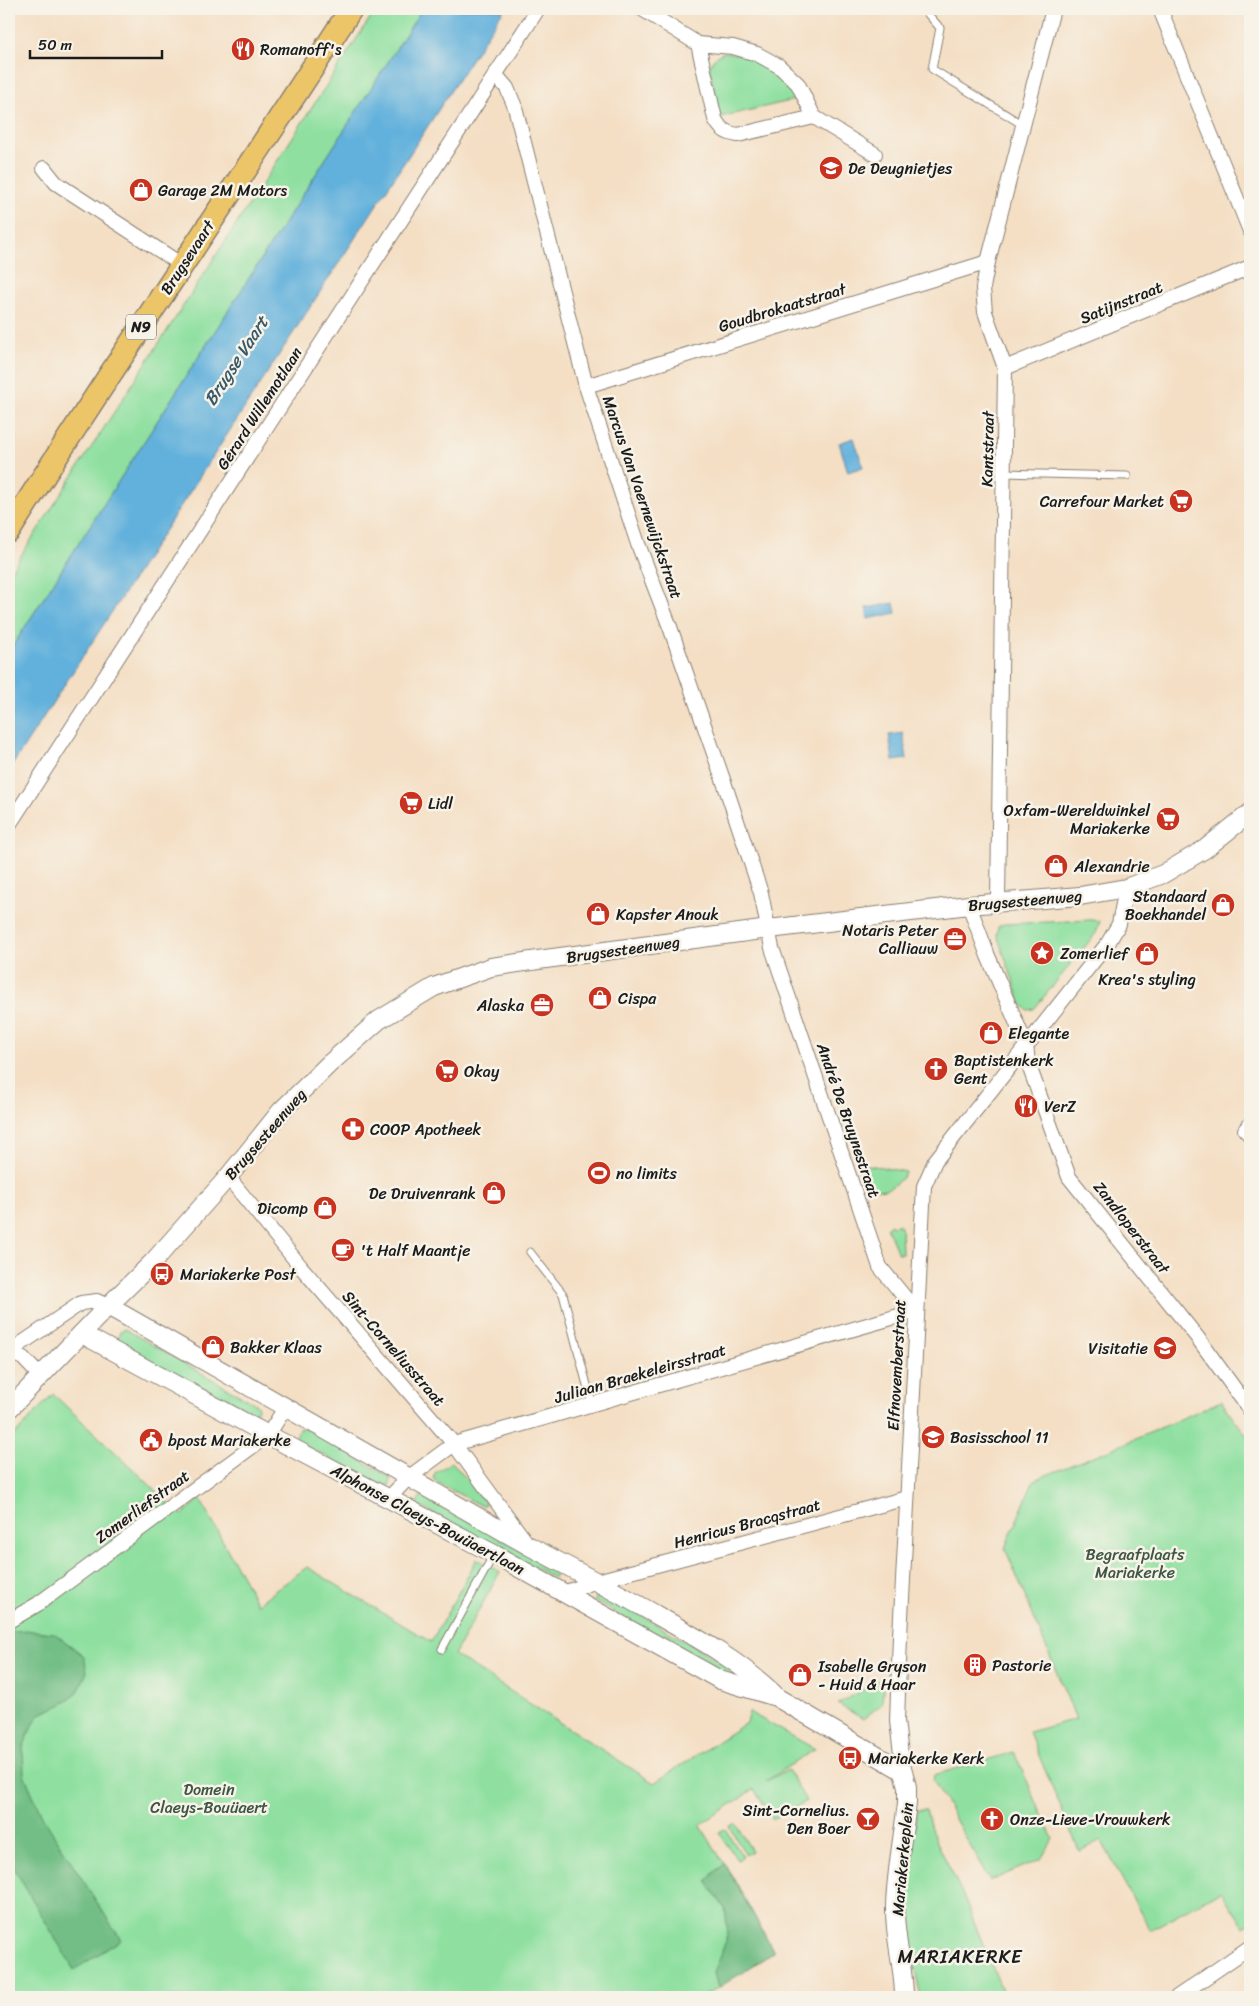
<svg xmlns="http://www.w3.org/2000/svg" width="1259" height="2006" font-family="Sriracha,sans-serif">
	<rect width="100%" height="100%" fill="#f7f3e8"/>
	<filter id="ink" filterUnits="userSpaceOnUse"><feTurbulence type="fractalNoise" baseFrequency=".02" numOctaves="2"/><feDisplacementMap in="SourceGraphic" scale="10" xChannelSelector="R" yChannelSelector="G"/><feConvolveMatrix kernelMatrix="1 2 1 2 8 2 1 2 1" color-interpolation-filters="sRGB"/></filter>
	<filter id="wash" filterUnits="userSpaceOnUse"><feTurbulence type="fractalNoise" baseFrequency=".0096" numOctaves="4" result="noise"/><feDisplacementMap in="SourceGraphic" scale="20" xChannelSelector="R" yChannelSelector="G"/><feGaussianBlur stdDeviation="1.12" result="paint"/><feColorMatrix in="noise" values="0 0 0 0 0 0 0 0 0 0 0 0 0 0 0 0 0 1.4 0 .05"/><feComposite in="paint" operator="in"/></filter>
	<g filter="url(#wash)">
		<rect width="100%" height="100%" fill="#f4dfc5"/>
		<!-- green -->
		<g fill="#8fe0a0" stroke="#567e5e">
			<path d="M376,9H422L9,652V574Z"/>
			<path d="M725,52C735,54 747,55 756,60C772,67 793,83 799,99L720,117L709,67C713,58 717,55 725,52Z"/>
			<path d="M1091,920L1100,921L1096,933L1034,1009L1027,1010L1021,1003L997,935L998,927L1004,924Z"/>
			<path d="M858,1163L906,1172C888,1199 866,1194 858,1163Z"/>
			<path d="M891,1224L892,1226L898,1225V1224L901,1226L902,1253L898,1254L887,1227Z"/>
			<path d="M125,1329L257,1405L258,1409L255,1413L250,1415L118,1345V1337L120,1331Z"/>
			<path d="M53,1394L182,1515L200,1499L257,1604L307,1567L431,1642L477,1559L500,1572L454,1655L654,1783L746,1723L749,1712L815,1749L766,1781L788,1770L806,1801L773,1820L754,1789L700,1825L737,1884L774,1952L703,1997H9V1441Z"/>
			<path d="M1221,1401L1250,1440V1923L1244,1927L1221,1891L1150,1930L1101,1840L1080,1851L1078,1848L1029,1732L1076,1719L1005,1548L1034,1480L1131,1441Z"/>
			<path d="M299,1428H304L390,1477V1485L384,1486L299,1443L296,1438Z"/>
			<path d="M452,1462L485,1502V1505L482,1506L436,1482L433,1478L435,1473Z"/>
			<path d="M421,1496H425L555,1569L557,1572L554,1578L417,1505L418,1500Z"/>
			<path d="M599,1593H603L744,1676L743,1680L732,1678L594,1601Z"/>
			<path d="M884,1677L882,1704L863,1719L838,1704Z"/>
			<path d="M1014,1752L1053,1839L1041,1859L990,1881L933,1780L934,1775Z"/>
			<path d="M917,1810H926L932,1832L961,1891L1002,1990L987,1997H919L920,1993L907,1932L910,1856Z"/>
			<path d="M735,1823L752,1851L746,1855L729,1827Z"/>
			<path d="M725,1829L743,1857L737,1860L719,1832Z"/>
		</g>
		<!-- forest -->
		<g fill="#73be86" stroke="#486d51">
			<path d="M25,1630L54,1633L84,1656L87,1672L78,1692L61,1705L40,1714L31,1728L23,1748L24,1774L42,1816L121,1940L74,1970L9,1860V1632Z"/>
			<path d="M725,1864L774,1952L718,1988L714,1973L728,1935L725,1909L707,1882L714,1872Z"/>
		</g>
		<!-- water -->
		<g fill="#62b1dc" stroke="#3f667c">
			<path d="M422,9H504L9,770V652Z"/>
			<path d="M854,438L863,467L848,472L839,443Z"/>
			<path d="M894,603L896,613L868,619L866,608Z"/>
			<path d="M903,733L907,759L893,761L889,735Z"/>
		</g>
	</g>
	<g filter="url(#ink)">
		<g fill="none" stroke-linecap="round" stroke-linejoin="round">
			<!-- service casing -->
			<g stroke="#887e70" stroke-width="9">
				<g id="service">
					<path d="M926,12L940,28L932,69L1023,125"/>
					<path d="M1004,473L1127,476"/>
					<path d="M530,1252L563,1294L592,1404"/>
					<path d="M442,1649L494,1554"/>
				</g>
			</g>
			<!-- minor casing -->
			<g stroke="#887e70" stroke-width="16">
				<g id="minor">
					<path d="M642,9L698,44L733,47L757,54L779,66L798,84L814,117L738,135C726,133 721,130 715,119L698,44"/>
					<path d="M1160,9L1250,231"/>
					<path d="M495,74L507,88L515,107L586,386L638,544L670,627L727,791L761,893L772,948L880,1267L916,1311"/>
					<path d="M814,117L875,154"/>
					<path d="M44,168L56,183L182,265"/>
					<path d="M1005,368L1250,267"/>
					<path d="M586,386L988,262"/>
					<path d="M9,825L538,9"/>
					<path d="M998,902L1005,368L985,312L983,288L988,262L1053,9"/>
					<path d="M969,905L988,956L1026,1045L1028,1063L1069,1177L1197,1337L1250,1410"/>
					<path d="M1250,1124L1245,1130L1250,1135"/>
					<path d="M228,1177L301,1267L454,1444L526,1542"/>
					<path d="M9,1352L81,1303L97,1301L108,1306"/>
					<path d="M9,1352L23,1358L40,1376"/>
					<path d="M390,1497L408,1478L454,1444L916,1311"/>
					<path d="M563,1593L597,1581L907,1498"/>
					<path d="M9,1621L38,1604L268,1435L285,1408"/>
					<path d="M903,1771L897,1721L900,1636L924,1186L935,1161L1108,943L1119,924L1126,888"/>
					<path d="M1177,1997L1250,1947"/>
				</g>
			</g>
			<!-- tertiary casing -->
			<g stroke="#887e70" stroke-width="20">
				<g id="tertiary">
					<path d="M108,1306L529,1546C573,1569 617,1592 660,1617C701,1640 740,1662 774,1694"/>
					<path d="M82,1334L268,1435L494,1554L720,1680L776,1697L903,1771L907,1787V1803C903,1837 896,1872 895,1906C894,1937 904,1967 904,1997"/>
					<path d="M9,1409L108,1306L152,1263L228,1177L281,1111L328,1065L379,1020L434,987L491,967L538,960L769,929L969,905L1080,896L1126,888L1163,874L1205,849L1250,813"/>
				</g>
			</g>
			<!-- primary casing -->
			<g stroke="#887e70" stroke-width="25">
				<path id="primary" d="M9,531C120,355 238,184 351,9"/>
			</g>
			<!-- service -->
			<use href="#service" stroke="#fff" stroke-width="7"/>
			<!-- minor -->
			<use href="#minor" stroke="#fff" stroke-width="14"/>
			<!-- tertiary -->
			<use href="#tertiary" stroke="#fff" stroke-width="18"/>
			<!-- primary -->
			<use href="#primary" stroke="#edc569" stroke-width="22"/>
		</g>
	</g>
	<!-- icons -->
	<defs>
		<g id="restaurant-disc" transform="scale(1.25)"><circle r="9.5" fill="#c8321e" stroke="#f7f3e8"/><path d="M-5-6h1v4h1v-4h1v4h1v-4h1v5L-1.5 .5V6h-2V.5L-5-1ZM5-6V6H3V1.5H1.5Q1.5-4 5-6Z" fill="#fff"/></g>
		<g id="school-disc" transform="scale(1.25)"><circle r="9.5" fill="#c8321e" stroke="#f7f3e8"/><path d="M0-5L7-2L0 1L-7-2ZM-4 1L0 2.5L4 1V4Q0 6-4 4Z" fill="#fff"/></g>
		<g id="shop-disc" transform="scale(1.25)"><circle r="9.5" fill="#c8321e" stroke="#f7f3e8"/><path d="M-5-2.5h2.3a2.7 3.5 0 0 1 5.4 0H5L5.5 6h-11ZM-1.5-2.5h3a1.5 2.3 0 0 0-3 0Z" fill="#fff"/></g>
		<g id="supermarket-disc" transform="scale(1.25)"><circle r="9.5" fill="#c8321e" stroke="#f7f3e8"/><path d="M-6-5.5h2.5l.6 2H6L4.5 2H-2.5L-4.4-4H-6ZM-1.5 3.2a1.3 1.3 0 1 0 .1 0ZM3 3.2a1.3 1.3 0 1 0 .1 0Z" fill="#fff"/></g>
		<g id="office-disc" transform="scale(1.25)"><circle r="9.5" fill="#c8321e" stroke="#f7f3e8"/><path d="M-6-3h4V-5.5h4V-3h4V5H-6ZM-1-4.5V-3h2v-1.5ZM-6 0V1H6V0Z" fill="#fff"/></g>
		<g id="sight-disc" transform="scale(1.25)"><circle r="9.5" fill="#c8321e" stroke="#f7f3e8"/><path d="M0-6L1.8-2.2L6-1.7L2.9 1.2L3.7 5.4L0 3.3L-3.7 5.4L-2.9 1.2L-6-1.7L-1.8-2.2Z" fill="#fff"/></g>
		<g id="church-disc" transform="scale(1.25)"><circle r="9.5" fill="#c8321e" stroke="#f7f3e8"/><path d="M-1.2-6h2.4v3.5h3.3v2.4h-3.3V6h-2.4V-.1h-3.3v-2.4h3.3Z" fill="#fff"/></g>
		<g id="pharmacy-disc" transform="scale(1.25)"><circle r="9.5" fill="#c8321e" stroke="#f7f3e8"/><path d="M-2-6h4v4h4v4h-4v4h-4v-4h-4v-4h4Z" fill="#fff"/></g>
		<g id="stadium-disc" transform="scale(1.25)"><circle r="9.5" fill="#c8321e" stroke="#f7f3e8"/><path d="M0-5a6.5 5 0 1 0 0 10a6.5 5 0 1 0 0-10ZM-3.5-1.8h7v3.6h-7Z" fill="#fff"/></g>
		<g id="cafe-disc" transform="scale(1.25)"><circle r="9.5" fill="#c8321e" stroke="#f7f3e8"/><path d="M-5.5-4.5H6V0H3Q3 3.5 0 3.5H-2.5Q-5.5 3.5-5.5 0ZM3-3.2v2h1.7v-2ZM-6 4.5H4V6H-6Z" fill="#fff"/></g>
		<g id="bus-disc" transform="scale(1.25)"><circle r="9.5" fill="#c8321e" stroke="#f7f3e8"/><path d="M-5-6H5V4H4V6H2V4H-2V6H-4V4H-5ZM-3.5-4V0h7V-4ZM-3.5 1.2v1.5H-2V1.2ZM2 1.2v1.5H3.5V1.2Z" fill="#fff"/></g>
		<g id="civic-disc" transform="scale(1.25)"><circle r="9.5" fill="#c8321e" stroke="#f7f3e8"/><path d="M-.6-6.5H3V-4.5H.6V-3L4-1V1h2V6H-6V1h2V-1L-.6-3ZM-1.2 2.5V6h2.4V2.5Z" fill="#fff"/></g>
		<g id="building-disc" transform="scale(1.25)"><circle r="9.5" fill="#c8321e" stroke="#f7f3e8"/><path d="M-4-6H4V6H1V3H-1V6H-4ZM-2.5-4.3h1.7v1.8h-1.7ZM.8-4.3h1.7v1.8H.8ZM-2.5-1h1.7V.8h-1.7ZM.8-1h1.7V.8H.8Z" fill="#fff"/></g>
		<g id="bar-disc" transform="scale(1.25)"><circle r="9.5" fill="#c8321e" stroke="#f7f3e8"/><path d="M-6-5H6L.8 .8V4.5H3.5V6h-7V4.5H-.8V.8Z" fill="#fff"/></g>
	</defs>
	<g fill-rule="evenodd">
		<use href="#restaurant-disc" x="243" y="49"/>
		<use href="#school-disc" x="831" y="168"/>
		<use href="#shop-disc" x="141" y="190"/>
		<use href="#supermarket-disc" x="1181" y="501"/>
		<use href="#supermarket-disc" x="411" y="803"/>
		<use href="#supermarket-disc" x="1168" y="819"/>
		<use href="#shop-disc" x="1056" y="866"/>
		<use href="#shop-disc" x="1223" y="905"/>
		<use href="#shop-disc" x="598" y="914"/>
		<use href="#office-disc" x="955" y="939"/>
		<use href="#sight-disc" x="1042" y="953"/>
		<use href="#shop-disc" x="1147" y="954"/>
		<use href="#shop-disc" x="600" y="998"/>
		<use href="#office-disc" x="542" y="1005"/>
		<use href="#shop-disc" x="991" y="1033"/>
		<use href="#church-disc" x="936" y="1069"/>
		<use href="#supermarket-disc" x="447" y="1071"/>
		<use href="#restaurant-disc" x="1026" y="1106"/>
		<use href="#pharmacy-disc" x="353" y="1129"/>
		<use href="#stadium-disc" x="599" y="1173"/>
		<use href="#shop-disc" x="494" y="1193"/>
		<use href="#shop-disc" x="325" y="1208"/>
		<use href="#cafe-disc" x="343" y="1250"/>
		<use href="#bus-disc" x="162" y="1274"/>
		<use href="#shop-disc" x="213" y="1347"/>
		<use href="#school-disc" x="1165" y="1348"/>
		<use href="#school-disc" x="933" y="1437"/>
		<use href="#civic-disc" x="151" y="1440"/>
		<use href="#building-disc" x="975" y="1665"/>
		<use href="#shop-disc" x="800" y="1675"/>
		<use href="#bus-disc" x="850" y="1758"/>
		<use href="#bar-disc" x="868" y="1819"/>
		<use href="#church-disc" x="992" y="1819"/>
	</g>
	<g text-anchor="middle" stroke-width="5" stroke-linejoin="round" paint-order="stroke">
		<!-- shield labels -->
		<rect fill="#f7f3e8" stroke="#5e5c59" stroke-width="1" x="126" y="314.5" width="30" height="25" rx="4"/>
		<g font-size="15" font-weight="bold" fill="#1c1c1c">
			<text x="141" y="332">N9</text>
		</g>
		<!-- poi labels -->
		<g font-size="16" fill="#1c1c1c" stroke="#f7f3e8" text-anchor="start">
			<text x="260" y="55">Romanoff's</text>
			<text x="848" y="174">De Deugnietjes</text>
			<text x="158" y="196">Garage 2M Motors</text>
			<text x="1164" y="507" text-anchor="end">Carrefour Market</text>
			<text x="428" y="809">Lidl</text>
			<text x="1150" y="816" text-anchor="end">Oxfam-Wereldwinkel<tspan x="1150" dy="18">Mariakerke</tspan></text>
			<text x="1074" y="872">Alexandrie</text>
			<text x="1206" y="902" text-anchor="end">Standaard<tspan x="1206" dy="18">Boekhandel</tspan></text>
			<text x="616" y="920">Kapster Anouk</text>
			<text x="938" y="936" text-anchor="end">Notaris Peter<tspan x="938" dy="18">Calliauw</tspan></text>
			<text x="1060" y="959">Zomerlief</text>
			<text x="1147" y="985" text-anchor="middle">Krea's styling</text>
			<text x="618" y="1004">Cispa</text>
			<text x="524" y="1011" text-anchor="end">Alaska</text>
			<text x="1008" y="1039">Elegante</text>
			<text x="954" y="1066">Baptistenkerk<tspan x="954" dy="18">Gent</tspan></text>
			<text x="464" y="1077">Okay</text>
			<text x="1044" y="1112">VerZ</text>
			<text x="370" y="1135">COOP Apotheek</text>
			<text x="616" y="1179">no limits</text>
			<text x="476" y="1199" text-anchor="end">De Druivenrank</text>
			<text x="308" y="1214" text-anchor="end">Dicomp</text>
			<text x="360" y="1256">'t Half Maantje</text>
			<text x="180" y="1280">Mariakerke Post</text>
			<text x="230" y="1353">Bakker Klaas</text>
			<text x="1148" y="1354" text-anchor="end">Visitatie</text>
			<text x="950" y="1443">Basisschool 11</text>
			<text x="168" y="1446">bpost Mariakerke</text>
			<text x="992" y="1671">Pastorie</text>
			<text x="818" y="1672">Isabelle Gryson<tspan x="818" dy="18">- Huid &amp; Haar</tspan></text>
			<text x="868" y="1764">Mariakerke Kerk</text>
			<text x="850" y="1816" text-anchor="end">Sint-Cornelius.<tspan x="850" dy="18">Den Boer</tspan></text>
			<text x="1010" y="1825">Onze-Lieve-Vrouwkerk</text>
		</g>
		<!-- street labels -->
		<g font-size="16" fill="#1c1c1c" stroke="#f7f3e8">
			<text transform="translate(187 257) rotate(-57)" y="6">Brugsevaart</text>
			<text transform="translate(1121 302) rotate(-22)" y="6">Satijnstraat</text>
			<text transform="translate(782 307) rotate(-17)" y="6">Goudbrokaatstraat</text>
			<text transform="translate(259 408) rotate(-57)" y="6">Gérard Willemotlaan</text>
			<text transform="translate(987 449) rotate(-89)" y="6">Kantstraat</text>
			<text transform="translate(643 497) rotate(71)" y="6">Marcus Van Vaernewijckstraat</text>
			<text transform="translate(1025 900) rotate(-5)" y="6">Brugsesteenweg</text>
			<text transform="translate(623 949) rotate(-8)" y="6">Brugsesteenweg</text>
			<text transform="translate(849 1120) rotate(71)" y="6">André De Bruynestraat</text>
			<text transform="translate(265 1134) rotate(-49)" y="6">Brugsesteenweg</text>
			<text transform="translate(1132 1227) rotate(52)" y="6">Zandloperstraat</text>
			<text transform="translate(394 1348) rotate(49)" y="6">Sint-Corneliusstraat</text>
			<text transform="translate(896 1365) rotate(-87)" y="6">Elfnovemberstraat</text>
			<text transform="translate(640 1373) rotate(-16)" y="6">Juliaan Braekeleirsstraat</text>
			<text transform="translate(142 1506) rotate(-36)" y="6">Zomerliefstraat</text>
			<text transform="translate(428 1519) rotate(28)" y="6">Alphonse Claeys-Bouüaertlaan</text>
			<text transform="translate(747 1523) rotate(-15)" y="6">Henricus Bracqstraat</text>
			<text transform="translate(902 1859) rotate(-85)" y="6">Mariakerkeplein</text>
		</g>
		<!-- park labels -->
		<g font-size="16" fill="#3e5744" stroke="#f7f3e8">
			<text x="1135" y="1560">Begraafplaats<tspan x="1135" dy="18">Mariakerke</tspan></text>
			<text x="209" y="1795">Domein<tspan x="209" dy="18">Claeys-Bouüaert</tspan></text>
		</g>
		<!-- water labels -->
		<g font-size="18" font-style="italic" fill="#385869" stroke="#f7f3e8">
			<text transform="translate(236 361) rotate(-57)" y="6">Brugse Vaart</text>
		</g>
		<!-- quarter labels -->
		<g font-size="19" letter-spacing="1" fill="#1c1c1c" stroke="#f7f3e8">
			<text x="960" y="1963">MARIAKERKE</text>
		</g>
	</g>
	<!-- margin -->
	<rect width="1259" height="2006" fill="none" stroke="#f7f3e8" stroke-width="30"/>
	<!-- scale -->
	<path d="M30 50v8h132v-8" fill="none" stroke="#1c1c1c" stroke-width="2.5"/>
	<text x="38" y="50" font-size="15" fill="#1c1c1c" stroke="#f7f3e8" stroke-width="4" paint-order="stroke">50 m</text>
</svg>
